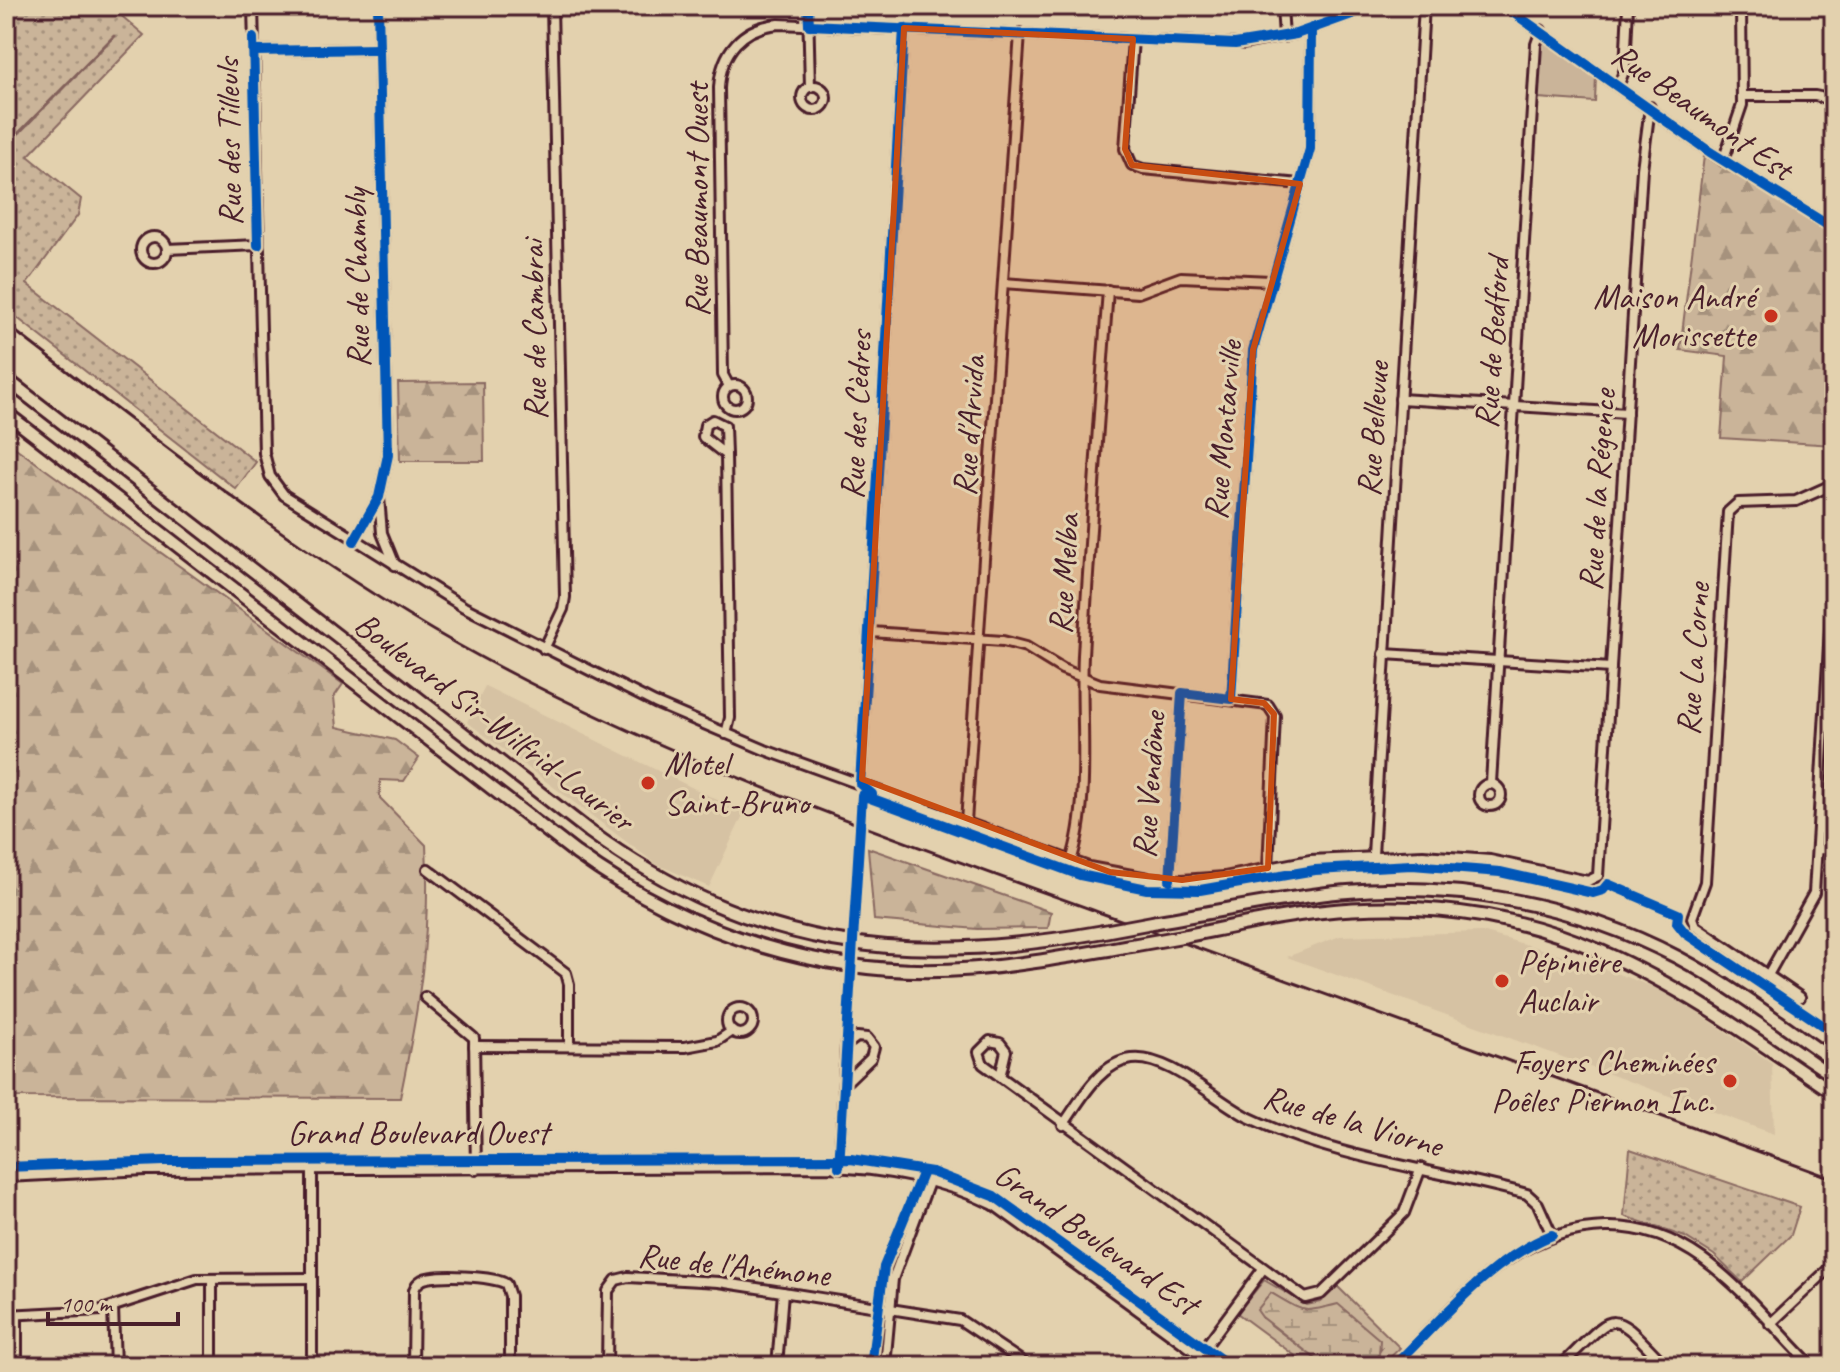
<svg xmlns="http://www.w3.org/2000/svg" width="1840" height="1372" font-family="Caveat,sans-serif">
	<defs>
		<pattern id="forest-firs" width="22" height="20" patternUnits="userSpaceOnUse" patternTransform="scale(2)"><rect width="22" height="20" fill="#cab499"/><path d="M5 1l3.5 6h-7zM16 11l3.5 6h-7z" fill="#a6927d"/></pattern>
		<pattern id="wetland-marsh" width="20" height="14" patternUnits="userSpaceOnUse" patternTransform="scale(2)"><rect width="20" height="14" fill="#cab499"/><path d="M1 5h8M5 5V1M11 12h8M15 12V8" fill="none" stroke="#a6927d"/></pattern>
		<pattern id="park-dots" width="8" height="8" patternUnits="userSpaceOnUse" patternTransform="scale(2)"><rect width="8" height="8" fill="#cab499"/><path d="M2 2h.1M6 6h.1" fill="none" stroke="#a6927d" stroke-width="1.8" stroke-linecap="round"/></pattern>
	</defs>
	<rect width="100%" height="100%" fill="#e3d1ae"/>
	<filter id="ink" filterUnits="userSpaceOnUse"><feTurbulence type="fractalNoise" baseFrequency=".0125" numOctaves="2"/><feDisplacementMap in="SourceGraphic" scale="16" xChannelSelector="R" yChannelSelector="G"/><feConvolveMatrix kernelMatrix="1 2 1 2 8 2 1 2 1" color-interpolation-filters="sRGB"/></filter>
	<g filter="url(#ink)">
		<!-- built -->
		<g fill="#d6c2a3">
			<path d="M485,686L744,813L709,887L656,864L467,722Z"/>
			<path d="M1482,932L1580,960L1667,992L1772,1063L1774,1134L1287,957L1340,936Z"/>
		</g>
		<!-- green -->
		<g fill="#cab499" stroke="#8a6a62" stroke-width="2">
			<path d="M1545,41L1596,75L1595,102L1538,98L1541,45Z"/>
			<path d="M1264,1280L1307,1305L1320,1302L1337,1286L1400,1348L1381,1366H1369L1382,1348L1326,1307C1304,1317 1291,1304 1271,1293L1262,1318L1325,1366H1309L1237,1313Z"/>
		</g>
		<!-- forest -->
		<g fill="url(#forest-firs)" stroke="#8a6a62" stroke-width="2">
			<path d="M1704,156L1834,236V445L1721,438L1727,356L1680,350Z"/>
			<path d="M483,382L484,461H400L398,383Z"/>
			<path d="M6,441L343,684L334,697L337,727L395,740L419,758L404,781L380,780V798L426,845C431,940 419,1006 400,1098L6,1097Z"/>
			<path d="M868,848L1051,912L1048,928L977,929L874,920Z"/>
		</g>
		<!-- wetland -->
		<path fill="url(#wetland-marsh)" stroke="#8a6a62" stroke-width="2" d="M1271,1293C1305,1312 1300,1314 1338,1304L1380,1340L1379,1355L1369,1366H1325L1262,1317L1257,1310Z"/>
		<!-- park -->
		<g fill="url(#park-dots)" stroke="#8a6a62" stroke-width="2">
			<path d="M6,6H110L144,35L28,156L81,199L78,215L27,284L256,462L236,489L6,309Z"/>
			<path d="M1630,1149L1800,1207L1791,1235L1742,1282L1714,1255L1685,1237L1624,1216Z"/>
		</g>
		<g fill="none" stroke-linecap="round" stroke-linejoin="round">
			<!-- stream -->
			<path stroke="#82605a" stroke-width="3" d="M6,146L114,36"/>
			<!-- minor casing -->
			<g stroke="#4a1f2b" stroke-width="14">
				<g id="minor">
					<path d="M253,6L264,453L270,476L284,495L464,607L655,703L765,750L1089,867L1148,878L1182,880L1224,877L1310,860L1423,855L1490,860L1588,881L1598,876L1642,169L1650,107"/>
					<path d="M808,6L810,87"/>
					<path d="M1282,6L1284,37"/>
					<path d="M1504,6L1710,152L1834,229"/>
					<path d="M1133,39L1125,149L1132,165L1143,169L1300,184"/>
					<path d="M254,51L379,49"/>
					<path d="M1619,84L1625,69L1628,6"/>
					<circle cx="814" cy="98" r="12"/>
					<path d="M1742,96H1815L1834,100"/>
					<path d="M1723,161L1742,105L1741,6"/>
					<circle cx="154" cy="250" r="13"/>
					<path d="M167,249L258,245"/>
					<path d="M1003,283L1138,293L1181,277L1271,281"/>
					<circle cx="735" cy="397" r="12"/>
					<path d="M729,386L723,375L719,88C721,52 742,27 779,24L1242,44L1296,34L1374,6"/>
					<path d="M1400,399L1627,413"/>
					<path d="M713,420L725,426L726,455L703,437L705,425Z"/>
					<path d="M379,497L382,533L395,565"/>
					<path d="M354,541L379,497L388,455L378,6"/>
					<path d="M871,632L1003,641L1026,647L1062,669L1100,684L1268,705L1275,716L1268,868"/>
					<path d="M544,649L563,609L565,597L552,6"/>
					<path d="M1384,654L1611,668"/>
					<path d="M1231,699L1253,350L1310,149L1311,30"/>
					<path d="M726,734L730,718L726,455"/>
					<path d="M1491,783L1536,44L1541,30"/>
					<circle cx="1490" cy="795" r="11"/>
					<path d="M860,784L904,28"/>
					<path d="M966,822L1020,33"/>
					<path d="M1817,849L1834,850"/>
					<path d="M1373,855L1424,6"/>
					<path d="M1071,861C1091,801 1080,718 1083,655C1090,534 1099,412 1108,290"/>
					<path d="M428,869L566,973L569,984V1046"/>
					<path d="M1170,880L1182,693"/>
					<path d="M1768,975L1814,893L1834,563"/>
					<path d="M425,997L474,1038L476,1170"/>
					<path d="M1800,997L1695,926L1692,918L1705,882L1728,512L1738,503L1796,501L1834,484"/>
					<circle cx="740" cy="1021" r="13"/>
					<path d="M474,1046L685,1047L717,1041L732,1031"/>
					<path d="M1000,1077L1006,1051L1000,1043L990,1041L979,1052L983,1064L1305,1298L1321,1294L1404,1213L1421,1168"/>
					<path d="M1063,1125C1081,1100 1099,1063 1132,1059C1168,1054 1217,1102 1250,1118C1336,1159 1435,1169 1527,1194L1538,1204L1552,1235"/>
					<path d="M839,1167L846,1045L857,1037L867,1038L874,1047L871,1058L844,1084"/>
					<path d="M312,1170V1366"/>
					<path d="M6,1177L146,1170L826,1167C882,1168 944,1180 994,1205L1215,1366"/>
					<path d="M212,1279V1366"/>
					<path d="M113,1307L115,1366"/>
					<path d="M6,1315L102,1310L197,1279L312,1278"/>
					<path d="M17,1315V1366"/>
					<path d="M1770,1324L1834,1264"/>
					<path d="M1200,1354L1263,1269"/>
					<path d="M413,1366L414,1290C416,1285 417,1283 422,1280C433,1273 496,1276 506,1284L510,1296V1366"/>
					<path d="M607,1366L608,1291L616,1280L628,1277L719,1282L960,1320L1029,1366"/>
					<path d="M777,1366L783,1292"/>
					<path d="M885,1366L893,1279L929,1182"/>
					<path d="M1394,1366C1456,1305 1512,1229 1606,1227C1641,1226 1675,1239 1703,1259C1743,1288 1777,1331 1812,1366"/>
					<path d="M1561,1366C1620,1308 1608,1307 1666,1366"/>
				</g>
			</g>
			<!-- major casing -->
			<g stroke="#4a1f2b" stroke-width="17">
				<g id="major">
					<path d="M6,379L589,831C754,951 904,967 1101,932"/>
					<path d="M6,413L576,853C691,936 829,980 971,969C1026,965 1080,954 1134,945"/>
					<path d="M1155,922C1216,912 1278,898 1341,892C1454,881 1576,904 1677,957C1732,986 1783,1025 1834,1061"/>
					<path d="M1185,936C1241,925 1297,912 1353,909C1557,897 1675,984 1834,1093"/>
				</g>
			</g>
			<!-- minor -->
			<use href="#minor" stroke="#e3d1ae" stroke-width="8"/>
			<!-- major -->
			<use href="#major" stroke="#e3d1ae" stroke-width="11"/>
			<!-- rail -->
			<path stroke="#4a1f2b" stroke-width="3" d="M6,324C159,441 311,566 482,658C680,765 893,838 1104,914C1348,1002 1591,1091 1834,1179"/>
			<!-- major-bridge casing -->
			<g stroke="#4a1f2b" stroke-width="17" stroke-linecap="butt">
				<g id="major-bridge">
					<path d="M1101,932L1155,922"/>
					<path d="M1134,945L1185,936"/>
				</g>
			</g>
			<!-- major-bridge -->
			<use href="#major-bridge" stroke="#e3d1ae" stroke-width="11"/>
			<!-- cycleway casing -->
			<g stroke="#e3d1ae" stroke-width="15">
				<g id="cycleway">
					<path d="M808,6L809,25L1235,44L1296,34L1374,6"/>
					<path d="M1504,6L1710,152L1834,229"/>
					<path d="M253,38L258,245"/>
					<path d="M254,51L379,49"/>
					<path d="M354,541L379,497L388,455L378,6"/>
					<path d="M872,798V794L860,784L904,28"/>
					<path d="M1170,880L1182,693L1231,699L1253,350L1310,149L1311,30"/>
					<path d="M6,1167L164,1161L851,1159L932,1172L994,1196L1230,1366"/>
					<path d="M839,1167L862,795L1080,875L1147,889L1200,890L1315,870L1412,865L1500,872L1593,893L1603,890L1608,884L1678,914L1677,923L1685,933L1834,1033"/>
					<path d="M871,1366L884,1267L922,1174"/>
					<path d="M1394,1366C1442,1319 1488,1261 1552,1235"/>
				</g>
			</g>
			<!-- cycleway -->
			<use href="#cycleway" stroke="#0057b8" stroke-width="10"/>
		</g>
	</g>
	<!-- marked area -->
	<path fill="#c84d12" fill-opacity="0.2" stroke="#c84d12" stroke-width="6" stroke-linejoin="round" d="M904,28L1133,39L1125,149L1132,165L1300,184L1253,350L1231,699L1264,703L1274,714L1268,868L1182,880L1110,872L862,779Z"/>
	<!-- markers -->
	<g fill="#c8321e" stroke="#e3d1ae" stroke-width="3">
		<circle cx="1771" cy="316" r="8"/>
		<circle cx="648" cy="783" r="8"/>
		<circle cx="1502" cy="981" r="8"/>
		<circle cx="1730" cy="1081" r="8"/>
	</g>
	<g text-anchor="middle" stroke-width="6" stroke-linejoin="round" paint-order="stroke">
		<!-- street labels -->
		<g font-size="34" fill="#4a1f2b" stroke="#e3d1ae">
			<text transform="translate(1703 111) rotate(35)" y="12">Rue Beaumont Est</text>
			<text transform="translate(228 142) rotate(-91)" y="12">Rue des Tilleuls</text>
			<text transform="translate(696 200) rotate(-90)" y="12">Rue Beaumont Ouest</text>
			<text transform="translate(356 278) rotate(-91)" y="12">Rue de Chambly</text>
			<text transform="translate(533 330) rotate(-91)" y="12">Rue de Cambrai</text>
			<text transform="translate(1491 343) rotate(-86)" y="12">Rue de Bedford</text>
			<text transform="translate(855 415) rotate(-87)" y="12">Rue des Cèdres</text>
			<text transform="translate(968 426) rotate(-86)" y="12">Rue d'Arvida</text>
			<text transform="translate(1372 429) rotate(-86)" y="12">Rue Bellevue</text>
			<text transform="translate(1222 430) rotate(-85)" y="12">Rue Montarville</text>
			<text transform="translate(1596 490) rotate(-86)" y="12">Rue de la Régence</text>
			<text transform="translate(1063 574) rotate(-86)" y="12">Rue Melba</text>
			<text transform="translate(1692 659) rotate(-86)" y="12">Rue La Corne</text>
			<text transform="translate(495 721) rotate(37)" y="12">Boulevard Sir-Wilfrid-Laurier</text>
			<text transform="translate(1148 785) rotate(-86)" y="12">Rue Vendôme</text>
			<text transform="translate(1353 1120) rotate(16)" y="12">Rue de la Viorne</text>
			<text x="418" y="1144">Grand Boulevard Ouest</text>
			<text transform="translate(1097 1238) rotate(35)" y="12">Grand Boulevard Est</text>
			<text transform="translate(734 1264) rotate(6)" y="12">Rue de l'Anémone</text>
		</g>
		<!-- poi labels -->
		<g font-size="34" fill="#4a1f2b" stroke="#e3d1ae" text-anchor="end">
			<text x="1755" y="308">Maison André<tspan x="1755" dy="39">Morissette</tspan></text>
			<text x="664" y="775" text-anchor="start">Motel<tspan x="664" dy="39">Saint-Bruno</tspan></text>
			<text x="1518" y="973" text-anchor="start">Pépinière<tspan x="1518" dy="39">Auclair</tspan></text>
			<text x="1714" y="1073">Foyers Cheminées<tspan x="1714" dy="39">Poêles Piermon Inc.</tspan></text>
		</g>
	</g>
	<!-- margin -->
	<rect width="1840" height="1372" fill="none" stroke="#e3d1ae" stroke-width="32"/>
	<rect x="16" y="16" width="1808" height="1340" fill="none" stroke="#4a1f2b" stroke-width="3" filter="url(#ink)"/>
	<!-- scale -->
	<path d="M48 1312v12h130v-12" fill="none" stroke="#4a1f2b" stroke-width="4"/>
	<text x="60" y="1312" font-size="24" fill="#4a1f2b" stroke="#e3d1ae" stroke-width="6" paint-order="stroke">100 m</text>
</svg>
